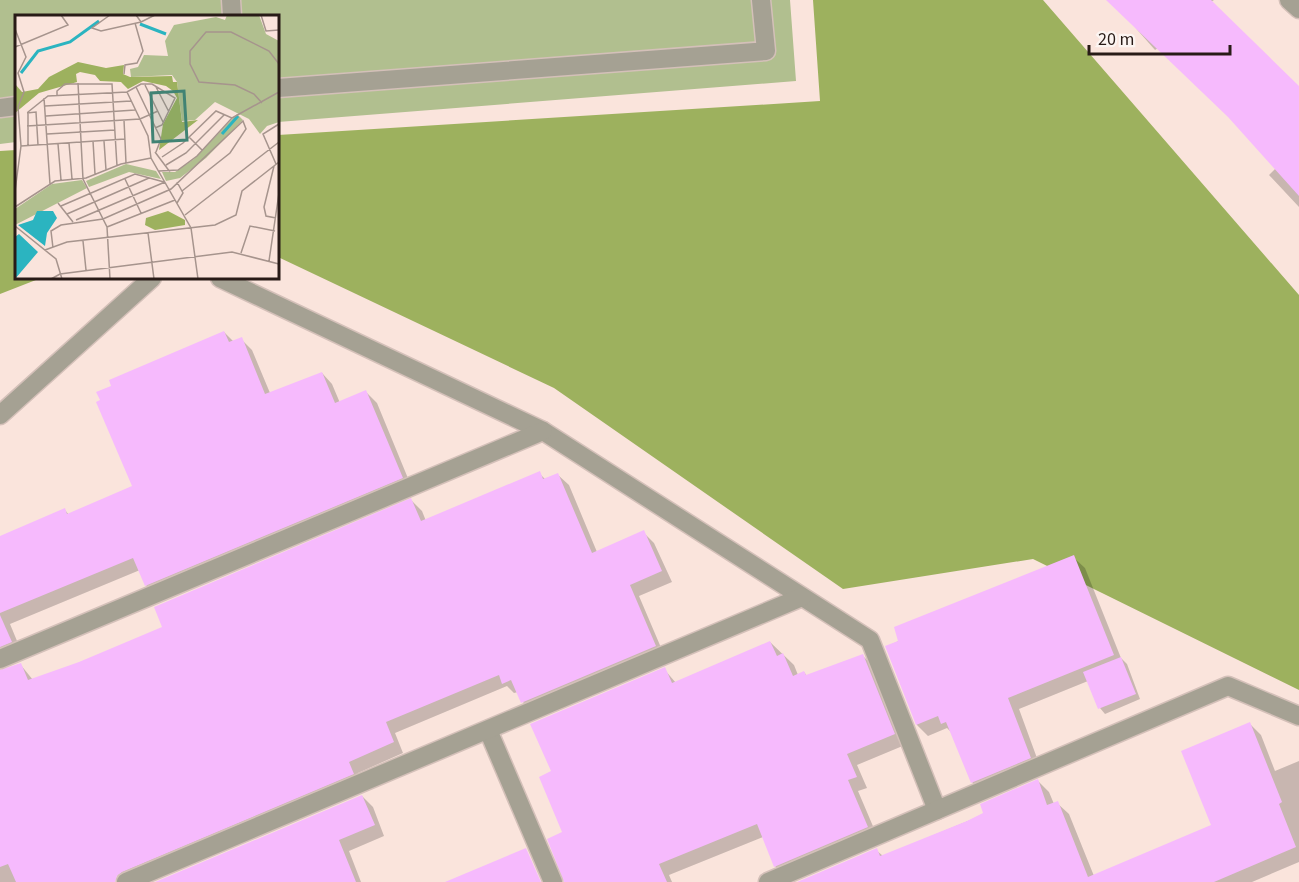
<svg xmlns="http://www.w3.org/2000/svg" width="1299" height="882" font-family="'Source Sans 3',sans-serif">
	<rect width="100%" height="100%" fill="#fae4dc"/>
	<!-- green -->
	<path fill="#b1bf8f" d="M0,0H790L796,81L278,122V16H16V142L0,144Z"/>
	<!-- forest -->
	<g fill="#9db15e">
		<path d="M813,0H1043L1299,295V690L1033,559L843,589L554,388L278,257V135L820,101Z"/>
		<path d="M16,150V278H41L0,294V151Z"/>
	</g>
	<!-- shadow -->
	<g fill="#0003">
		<path d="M1111,0H1214L1211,2L1299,88V207L1269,175L1276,168L1232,119L1158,48L1155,50Z"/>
		<path d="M224,332L234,342L241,339L252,350L270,393L322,373L332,384L340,403L366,392L377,403L412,488L157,596L146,585L140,570L10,624L22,653L2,662L0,671L20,664L33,680L79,663L164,628L411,500L422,511L426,521L539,473L546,480L558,475L569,485L597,552L643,532L654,543L672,582L639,596L665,657L533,713L523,702L518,692L514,693L507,686L395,733L403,753L358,773L363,785L188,847L101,882H0V538L65,510L69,515L134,486Z"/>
		<path d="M1073,557L1085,568L1121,658L1127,664L1140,699L1105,714L1100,708L1088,681L1019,709L1041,769L984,794L972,782L953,734L947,728L928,736L917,725L886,647Z"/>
		<path d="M770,642L794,665L798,675L804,672L807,676L863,656L874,667L905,745L857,765L867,788L858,791L878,838L786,877L775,866L763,837L669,875L672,882H596L553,772L664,669L676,683Z"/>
		<path d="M1250,724L1261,735L1275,771L1299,761V862L1252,882H801L876,850L883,856L985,814L1038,781L1049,792L1054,804L1057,803L1069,814L1094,876L1212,826Z"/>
		<path d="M362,796L373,807L384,836L349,851L361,882H200Z"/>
	</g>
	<!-- building -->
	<g fill="#f6bafd">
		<path d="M1106,0H1211L1299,86V196L1228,117Z"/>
		<path d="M224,331L229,342L242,337L265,394L322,372L335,403L366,390L403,478L145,586L133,558L0,613V536L65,508L67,514L132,486L96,402L100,400L96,392L111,386L109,380Z"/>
		<path d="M540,471L543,479L558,473L592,553L644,530L662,571L630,585L656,646L521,703L511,680L502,684L499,675L386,722L394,742L349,762L354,774L122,872L117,876L115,882H16L8,864L0,867V670L21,663L28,680L79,662L162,627L154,607L411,498L421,521Z"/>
		<path d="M1074,555L1114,655L1008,698L1031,758L971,783L946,722L941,724L938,716L916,725L885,646L898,641L894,627Z"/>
		<path d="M0,615L12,642L0,647Z"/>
		<path d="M770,641L777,656L783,653L793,676L804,671L806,675L863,654L895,734L847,754L857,777L848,780L868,827L774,867L757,824L659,864L667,882H564L547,839L562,832L539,777L551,771L530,724L665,667L672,683Z"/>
		<path d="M1121,657L1136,694L1098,709L1083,672Z"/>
		<path d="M1250,722L1282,802L1279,804L1296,847L1214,882H797L877,848L880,856L967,821L983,813L980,804L1038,779L1047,805L1058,801L1088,877L1211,825L1181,751Z"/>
		<path d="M362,795L375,825L339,840L356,882H155Z"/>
		<path d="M526,848L541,882H445Z"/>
	</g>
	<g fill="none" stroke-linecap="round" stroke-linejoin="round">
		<!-- lane casing -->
		<g stroke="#d4c0b9" stroke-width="21">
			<g id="lane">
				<path d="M231,0L232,16"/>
				<path d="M278,88L766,51L761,0"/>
				<path d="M0,108L16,106"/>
			</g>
		</g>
		<!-- street casing -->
		<g stroke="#d4c0b9" stroke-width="21">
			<g id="street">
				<path d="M1289,0L1299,9"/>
				<path d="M220,278L543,431L870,640L937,810"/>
				<path d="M0,415L152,278"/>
				<path d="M0,659L543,431"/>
				<path d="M488,730L553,882"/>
				<path d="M126,882L802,597"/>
				<path d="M768,882L1228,686L1299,716"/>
			</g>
		</g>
		<!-- lane -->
		<use href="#lane" stroke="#a5a193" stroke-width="18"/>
		<!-- street -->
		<use href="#street" stroke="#a5a193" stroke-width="18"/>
	</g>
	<!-- overview -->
	<g transform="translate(15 15)">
		<rect width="264" height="264" fill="#fae4dc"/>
		<path d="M212,0H244L251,19L264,26V107L252,111L245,119L234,104L200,87L180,105L167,106L162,67L157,60L116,62L115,54L123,52L129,40L153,41L150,26L159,10L201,2L210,5ZM222,99L228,105L191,143L165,163L151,166L147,157H160L179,144ZM111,149L141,156L146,164L114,157L74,172L71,166ZM67,165L72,173L0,210V194L37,169Z" fill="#b1bf8f"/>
		<path d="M63,47L91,53L109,50L108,59L115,62L157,61L158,67H162L167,107L183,105L144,135L148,109L162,83L158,76L151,71L128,66L113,74L106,67L85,66L80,60L65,57L61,59L62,67L24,78L0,98V69L7,77L23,74L34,62ZM153,196L170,205V210L140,215L130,210L131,203Z" fill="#9db15e"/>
		<path d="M22,196H38L42,203L32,218L30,231L3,210L18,205ZM4,219L23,237L0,264V222Z" fill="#2bb4c0"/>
		<path fill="none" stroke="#2bb4c0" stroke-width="3" d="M125,9L151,19M6,58L23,36L55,27L84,6M207,119L223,101"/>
		<path fill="none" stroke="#a6948d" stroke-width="1.5" d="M95,0L77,13L86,16L126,7M121,0L126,7L140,0M246,0L251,16L264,15M0,14L11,42L3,58L9,77L3,92L6,131L0,176M0,32L53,10L46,0M109,59L110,50L122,48L128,36L120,8M63,68L68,164L92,212L95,264M130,70L148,107M121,72L146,124L141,137M141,72L154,97M112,77L133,121L136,143L176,213L183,264M42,81V76L50,69H97L102,151M29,83L35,169M247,88L239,79L220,70L184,67L175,49V36L191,17H216L254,36L264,49M30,91L116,86M12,98L21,97L23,130M31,101L120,95M217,103L264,77M109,105L111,148M12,111L125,104L143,96M32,119L100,115M174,122L187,135M78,126L80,159M89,126L91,155M54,128L57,164M43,129L46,165M13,130V97L33,81L112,77L126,69H137L160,83L147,110L140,113M6,131L110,124M140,137L155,157M261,149L248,119L264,109M151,150L171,138L209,100M259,151L249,192L251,201L261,203M144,156L163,155L182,141L217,103L201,96L168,128L147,142M110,164L126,198M162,167L168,178L162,188M43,188L58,207M46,191L120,159L149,167M0,192L40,166L71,163L106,149L136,143M52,199L134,163M170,200L264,127M61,205L150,167M0,211L41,244L47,264M92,212L160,185M133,218L139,264M68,226L71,255M38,233L36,216L46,210L88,204L156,174L228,106L231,114L215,138L167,176M30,235L52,227L200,210L221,200L227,176L264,147M226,238L235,211L260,216M254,246L264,178M36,264L45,259L217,237L264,249"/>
		<path fill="#418374" fill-opacity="0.15" stroke="#418374" stroke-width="3" d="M169,76L172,125L138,127L136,78Z"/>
		<rect width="264" height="264" fill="none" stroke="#281b17" stroke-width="3"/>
	</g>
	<!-- scale -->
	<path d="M1089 45v9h141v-9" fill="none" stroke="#281b17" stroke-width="3"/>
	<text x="1098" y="45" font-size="18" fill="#281b17" stroke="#fcf5f2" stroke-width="4.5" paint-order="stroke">20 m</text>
</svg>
